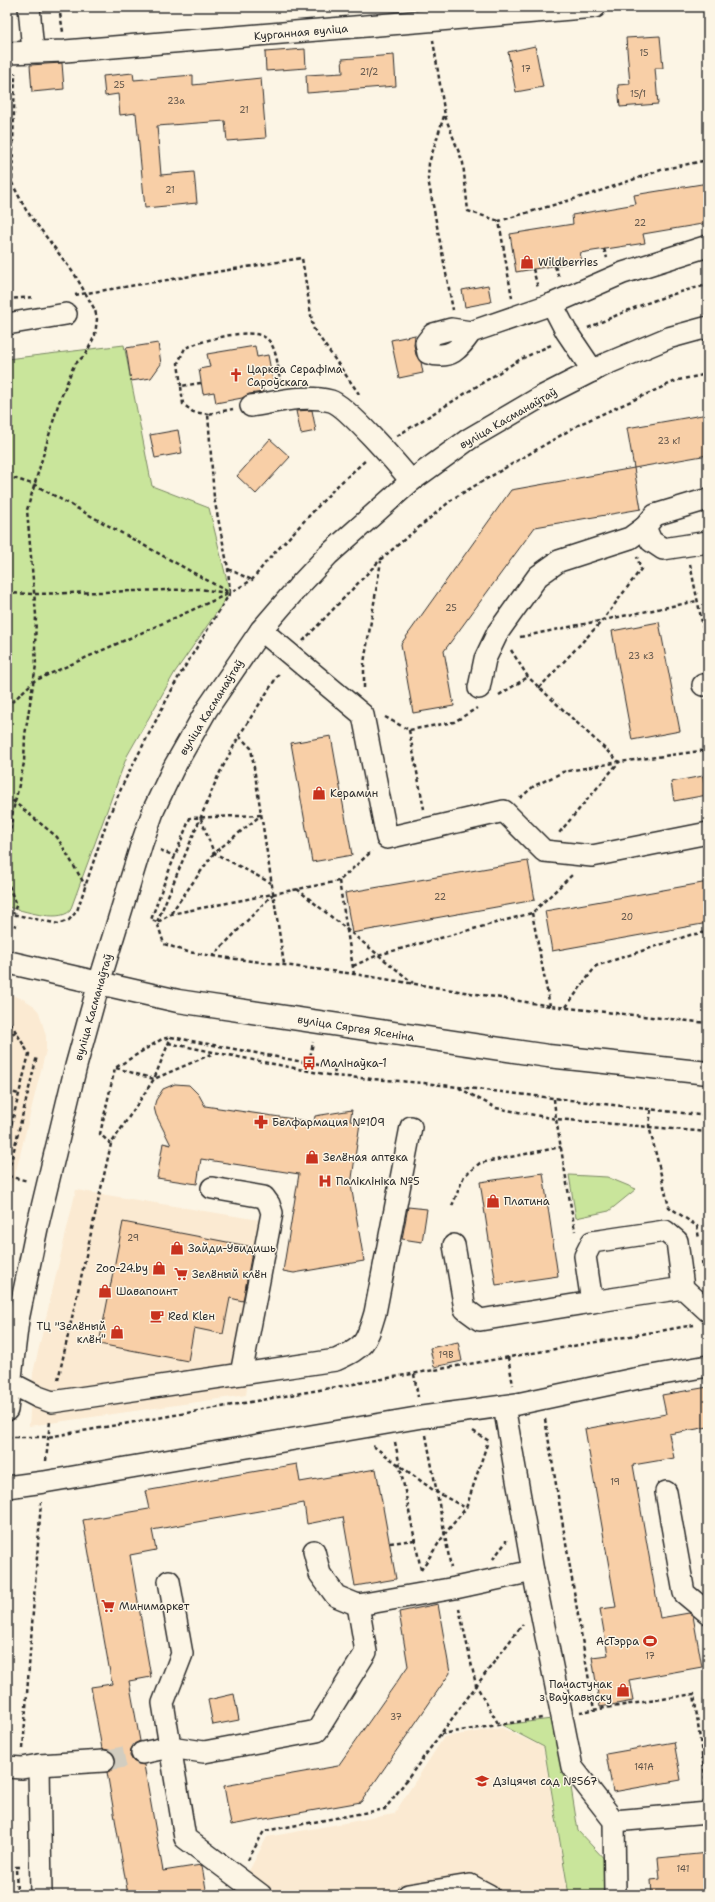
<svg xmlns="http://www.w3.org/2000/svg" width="715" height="1902" font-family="'Shantell Sans',sans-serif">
	<rect width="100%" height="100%" fill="#fcf5e5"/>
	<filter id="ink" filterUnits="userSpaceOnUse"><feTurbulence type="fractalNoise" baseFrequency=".025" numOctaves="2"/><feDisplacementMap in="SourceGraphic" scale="8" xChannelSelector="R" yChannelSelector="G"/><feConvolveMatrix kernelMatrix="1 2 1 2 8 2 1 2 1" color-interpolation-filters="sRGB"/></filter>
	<g filter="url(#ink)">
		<!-- built -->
		<g fill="#fbead2">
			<path d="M7,993L23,999L33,1005L39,1012L46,1036V1050L7,1207Z"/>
			<path d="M76,1190L272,1222L246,1395L29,1426L33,1373Z"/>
			<path d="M502,1728L543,1747L568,1895H236L267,1837L394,1814L444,1737Z"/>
		</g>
		<!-- green -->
		<g fill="#c9e59b" stroke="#7a8863">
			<path d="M124,345L152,486L209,508L230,593L175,672L127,756L70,911C57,923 23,910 7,907V359Z"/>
			<path d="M569,1175L607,1177L636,1189L609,1211L576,1218Z"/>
			<path d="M560,1718L578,1831L610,1865V1895H569L544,1747L502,1725Z"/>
		</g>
		<!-- building -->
		<g fill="#f8cfa7" stroke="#2b2b2b">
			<path d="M660,36L663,68H655L658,104L620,107L618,85L630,84L626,38Z"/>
			<path d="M535,46L543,87L516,92L508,52Z"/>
			<path d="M305,49L306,68L266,71L265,52Z"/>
			<path d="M394,55L396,86L307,93L306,75L343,73L342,59Z"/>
			<path d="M62,63L64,89L32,92L30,65Z"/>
			<path d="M133,73L134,80L193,75V85L261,78L266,138L227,141L225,121L157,126L161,175L194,172L197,203L145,208L136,113L120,115L118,94L105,96L103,76Z"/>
			<path d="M708,183V223L643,234L645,243L580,253L582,261L516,272L510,234L573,224L572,215L636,204L634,195Z"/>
			<path d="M488,285L491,302L465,307L462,290Z"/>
			<path d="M415,335L414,345L416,355L421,362L423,373L399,378L391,340Z"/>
			<path d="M158,343L161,364L151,378L131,381L126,348Z"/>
			<path d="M255,346L257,357L268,355L273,381L262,383L263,392L249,394L242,398L216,403L214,392L203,394L199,369L210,367L207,354Z"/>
			<path d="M312,410L316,431L301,434L296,411Z"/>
			<path d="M708,414V455L634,468L627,428Z"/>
			<path d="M178,430L182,453L155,458L150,435Z"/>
			<path d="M270,439L290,457L256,494L237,476Z"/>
			<path d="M634,468L641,509L535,527L444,651L454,706L413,713L401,644L511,490Z"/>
			<path d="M659,622L680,731L632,740L612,631Z"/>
			<path d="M331,736L352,855L312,862L291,743Z"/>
			<path d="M703,776L707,795L674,801L671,782Z"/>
			<path d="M528,861L535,900L352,933L345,893Z"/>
			<path d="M708,882V923L552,951L545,911Z"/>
			<path d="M175,1084L189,1085L199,1095L205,1106L314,1122L315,1116L352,1110L350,1121L360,1123L351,1185L364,1261L294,1273L283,1271L299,1174L201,1159L197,1184L157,1178L163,1143L171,1145L156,1115L154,1107L156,1100L163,1089Z"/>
			<path d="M543,1173L558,1276L496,1285L480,1182Z"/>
			<path d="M408,1207L427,1209L422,1242L402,1239Z"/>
			<path d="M123,1222L253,1247L243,1301L230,1298L223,1334L194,1328L188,1361L99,1344Z"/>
			<path d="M458,1342L462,1361L434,1367L430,1348Z"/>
			<path d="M708,1387V1427L669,1434L674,1458L633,1465L660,1618L689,1613L693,1616L702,1667L629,1680L633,1701L600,1707L592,1657L608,1655L600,1609L616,1607L585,1429L666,1414L662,1395Z"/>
			<path d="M297,1464L300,1482L376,1469L396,1579L355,1586L343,1517L307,1524L304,1503L152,1530L156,1550L130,1555L151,1677L129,1681L140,1741L134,1744L131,1749L130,1756L133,1761L138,1764L144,1765L163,1871L201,1865L202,1866L207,1895H128L107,1772L115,1767L116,1760L114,1755L110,1750L102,1749L91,1687L112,1684L83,1520L149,1509L145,1491Z"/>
			<path d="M438,1604L450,1673L361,1802L231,1825L224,1786L338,1766L408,1666L399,1612Z"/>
			<path d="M234,1694L239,1720L213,1725L208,1700Z"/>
			<path d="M674,1742L681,1780L613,1792L606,1754Z"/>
			<path d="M708,1853V1894L652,1895L651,1880L660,1879L658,1858Z"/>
		</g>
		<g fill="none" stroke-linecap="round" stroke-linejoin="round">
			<!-- minor-tunnel -->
			<path stroke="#d2cdc0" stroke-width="21" stroke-dasharray="21 10" stroke-linecap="butt" d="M104,1761L142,1753"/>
			<!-- minor casing -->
			<g stroke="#2b2b2b" stroke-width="24">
				<g id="minor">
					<path d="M29,7L33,51"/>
					<path d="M7,53L65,51L595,7"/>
					<path d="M7,324L66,314"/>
					<path d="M471,332C459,349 451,360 428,353L426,343L433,334L451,329L471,332L552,304"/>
					<path d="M593,371L566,331L552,304L623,273L708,246"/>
					<path d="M251,406C277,402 304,394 331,401C346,405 399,466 411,481"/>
					<path d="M645,527L651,541L663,549L708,542"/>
					<path d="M261,630L363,715L387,838L504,811L544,851L592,856L708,833"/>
					<path d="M703,685L708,684"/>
					<path d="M479,688L485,659L498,632L538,576L559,561L630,538L645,527L655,515L708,499"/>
					<path d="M212,1188L264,1197L269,1204L272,1213L241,1374"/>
					<path d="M454,1245L465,1309L480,1320L592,1302"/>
					<path d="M683,1288L592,1302L585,1256L592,1242L665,1231L677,1241L683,1288L708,1311"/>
					<path d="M7,1381L38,1397L52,1402L336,1360C366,1346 366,1343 375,1313L411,1127"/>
					<path d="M504,1406L533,1571L572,1767L614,1821L615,1895"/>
					<path d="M7,1410L18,1320L37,1228L76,1066L99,983L142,843L154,809L173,769L207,709L261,630L298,587L328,555L411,481L469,439L539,398L606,364L668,338L708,327"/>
					<path d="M7,1487L44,1482L422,1417L517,1404L634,1379L708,1366"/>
					<path d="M666,1492L684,1593L708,1613"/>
					<path d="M314,1551L320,1574L336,1596L358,1605"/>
					<path d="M169,1581L182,1654L163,1703L185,1838L261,1895"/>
					<path d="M142,1753L170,1747L204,1752L317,1731L366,1652L358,1605L455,1588L533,1571"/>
					<path d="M39,1765L41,1895"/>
					<path d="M7,1767L22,1768L39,1765L104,1761"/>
					<path d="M614,1821L708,1813"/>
					<path d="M408,1895L470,1885L489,1895"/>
				</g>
			</g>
			<!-- major casing -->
			<g stroke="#2b2b2b" stroke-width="25">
				<path id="major" d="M7,962L178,1001L548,1056L708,1073"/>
			</g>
			<!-- path -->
			<g stroke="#2b2b2b" stroke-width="2.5" stroke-dasharray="4 3" stroke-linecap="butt">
				<path d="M59,7L63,32"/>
				<path d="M433,40L445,116L463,163L468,211L499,221"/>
				<path d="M444,116L429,163L428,179L453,310"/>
				<path d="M604,249L607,258"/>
				<path d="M555,266L559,278"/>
				<path d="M533,269L538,288"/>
				<path d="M75,295L302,258L313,328L359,394"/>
				<path d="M512,298L499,221L591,194L664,169L708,160"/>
				<path d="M7,299L34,297"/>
				<path d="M588,328C627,310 666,294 708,285"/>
				<path d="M201,383L181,386L183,404L193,412L208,414"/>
				<path d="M181,386L178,363L185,348C202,341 250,326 266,338C277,346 278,368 280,381"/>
				<path d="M397,436L519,360L551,345"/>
				<path d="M7,476L35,485L230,593"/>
				<path d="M690,564L708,652"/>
				<path d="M228,569L252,580"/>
				<path d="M7,593L35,594L200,589L228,593"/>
				<path d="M230,593L228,568L214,498L208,414L233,409"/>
				<path d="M520,637L697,601"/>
				<path d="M303,641L381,559L454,498L580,424L678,380L708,374"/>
				<path d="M511,650L528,677L619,762L559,833"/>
				<path d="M364,688V663L381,561"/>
				<path d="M539,688L603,620L641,569L637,557"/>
				<path d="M499,695L528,677"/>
				<path d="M7,707L34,681L230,593"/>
				<path d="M385,717L409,730L454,722L477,708"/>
				<path d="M409,730L424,809"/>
				<path d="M239,736L251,748L284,964"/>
				<path d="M7,796L57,837L85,885"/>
				<path d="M520,798L534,786L563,772L619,762L708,750"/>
				<path d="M261,815L190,818L163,886L151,920L157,922L164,944L188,952L213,956L273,894"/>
				<path d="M201,819L214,853L271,883"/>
				<path d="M160,850L175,856"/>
				<path d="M7,857L13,811L24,763L25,735L36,665L35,648L36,615L27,510L58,405L74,365L86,354L95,335L97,319L95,310L75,275L26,210L12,183L15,73"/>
				<path d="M7,879L16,906L13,914"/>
				<path d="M339,881L354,974"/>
				<path d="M297,889L413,983"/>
				<path d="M7,913L59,924L69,920L77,911L108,818L125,780L178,678L230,593L252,580L266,562L336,487L366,460"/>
				<path d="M171,913L214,853L260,816"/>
				<path d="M532,913L550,1006"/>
				<path d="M157,922L218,776L239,736L280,672"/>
				<path d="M158,922L171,914L339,881L372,851"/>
				<path d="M7,923L17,926"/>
				<path d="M213,956L354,974L550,1006L708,1023"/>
				<path d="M353,966L378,955L532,913L573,874"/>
				<path d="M566,1007L596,966L690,935L708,932"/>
				<path d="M7,1017L29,1054L7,1142"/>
				<path d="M7,1038L15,1032"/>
				<path d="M168,1043L334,1076L424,1083L708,1116"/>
				<path d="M309,1063L313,1042"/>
				<path d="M116,1068L154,1079L214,1053"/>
				<path d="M459,1088L496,1108L556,1119L708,1132"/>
				<path d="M7,1091L19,1094"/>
				<path d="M554,1099L556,1119L575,1231"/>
				<path d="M651,1110L649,1126L669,1207L697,1226L699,1239"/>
				<path d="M111,1144L100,1134L115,1068L162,1039L171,1037L335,1068L334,1076"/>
				<path d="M8,1176L28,1181"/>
				<path d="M7,1178L37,1056"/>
				<path d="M452,1206L464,1176L480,1163L561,1147"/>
				<path d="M702,1261L705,1280"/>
				<path d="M508,1357L513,1385"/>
				<path d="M414,1374L418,1397"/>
				<path d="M58,1380L111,1144L154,1079L171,1037"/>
				<path d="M545,1419L594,1710"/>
				<path d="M473,1431L489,1441"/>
				<path d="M426,1435L451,1568"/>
				<path d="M7,1437H48L694,1325"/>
				<path d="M395,1442L421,1570"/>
				<path d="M373,1446L436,1492L466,1508"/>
				<path d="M46,1461L50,1421"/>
				<path d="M390,1543L415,1540"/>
				<path d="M493,1559L506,1542V1540"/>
				<path d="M421,1570L444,1535L466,1508L488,1441"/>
				<path d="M459,1608L476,1685L499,1725"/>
				<path d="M580,1712L694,1694L702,1755L708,1754"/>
				<path d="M441,1734L542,1718"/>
				<path d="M23,1749L41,1502"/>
				<path d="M702,1755L705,1775V1794"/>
				<path d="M248,1860L264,1831L385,1809C431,1748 476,1685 523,1624"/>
				<path d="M7,1891H17"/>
				<path d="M17,1895L16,1867H20"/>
			</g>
			<!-- minor -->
			<use href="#minor" stroke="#fcf5e5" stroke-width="21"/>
			<!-- major -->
			<use href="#major" stroke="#fcf5e5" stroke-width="22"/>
		</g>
	</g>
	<!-- icons -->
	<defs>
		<g id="shop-bare" transform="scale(1.08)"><path d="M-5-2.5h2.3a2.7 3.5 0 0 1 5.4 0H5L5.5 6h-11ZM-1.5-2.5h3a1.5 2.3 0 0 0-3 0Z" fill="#c8321e" stroke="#fcf5e5" stroke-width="2.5" paint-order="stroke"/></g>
		<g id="church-bare" transform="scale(1.08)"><path d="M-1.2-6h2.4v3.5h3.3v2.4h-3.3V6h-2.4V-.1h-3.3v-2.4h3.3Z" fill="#c8321e" stroke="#fcf5e5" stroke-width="2.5" paint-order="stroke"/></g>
		<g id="bus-bare" transform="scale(1.08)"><path d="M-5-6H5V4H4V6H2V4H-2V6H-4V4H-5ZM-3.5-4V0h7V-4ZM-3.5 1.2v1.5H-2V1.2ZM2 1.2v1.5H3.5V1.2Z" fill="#c8321e" stroke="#fcf5e5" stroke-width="2.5" paint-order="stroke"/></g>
		<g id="pharmacy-bare" transform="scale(1.08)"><path d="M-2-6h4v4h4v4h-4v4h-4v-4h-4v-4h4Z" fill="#c8321e" stroke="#fcf5e5" stroke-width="2.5" paint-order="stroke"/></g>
		<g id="hospital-bare" transform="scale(1.08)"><path d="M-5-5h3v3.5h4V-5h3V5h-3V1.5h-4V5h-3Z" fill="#c8321e" stroke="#fcf5e5" stroke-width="2.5" paint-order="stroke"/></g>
		<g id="supermarket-bare" transform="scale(1.08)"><path d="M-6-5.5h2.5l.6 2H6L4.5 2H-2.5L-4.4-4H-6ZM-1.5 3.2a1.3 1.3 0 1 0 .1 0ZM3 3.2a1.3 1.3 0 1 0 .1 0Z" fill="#c8321e" stroke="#fcf5e5" stroke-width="2.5" paint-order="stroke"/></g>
		<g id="cafe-bare" transform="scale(1.08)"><path d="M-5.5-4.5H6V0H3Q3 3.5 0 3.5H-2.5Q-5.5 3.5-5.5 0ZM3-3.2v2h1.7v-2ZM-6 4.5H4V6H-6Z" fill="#c8321e" stroke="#fcf5e5" stroke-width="2.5" paint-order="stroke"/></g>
		<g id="stadium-bare" transform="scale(1.08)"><path d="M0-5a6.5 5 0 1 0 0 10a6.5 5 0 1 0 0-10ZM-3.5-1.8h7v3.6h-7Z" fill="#c8321e" stroke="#fcf5e5" stroke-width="2.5" paint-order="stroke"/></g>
		<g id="school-bare" transform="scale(1.08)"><path d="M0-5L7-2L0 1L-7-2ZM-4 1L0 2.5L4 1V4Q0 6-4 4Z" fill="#c8321e" stroke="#fcf5e5" stroke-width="2.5" paint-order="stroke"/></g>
	</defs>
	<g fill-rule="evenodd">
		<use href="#shop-bare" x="527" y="262"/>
		<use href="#church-bare" x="236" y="375"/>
		<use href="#shop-bare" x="319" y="793"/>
		<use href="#bus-bare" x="309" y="1063"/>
		<use href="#pharmacy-bare" x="261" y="1122"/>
		<use href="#shop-bare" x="312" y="1157"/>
		<use href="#hospital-bare" x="325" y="1181"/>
		<use href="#shop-bare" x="493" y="1201"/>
		<use href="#shop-bare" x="177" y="1248"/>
		<use href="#shop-bare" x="159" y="1268"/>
		<use href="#supermarket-bare" x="181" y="1274"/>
		<use href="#shop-bare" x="105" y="1291"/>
		<use href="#cafe-bare" x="157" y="1316"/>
		<use href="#shop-bare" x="117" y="1332"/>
		<use href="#supermarket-bare" x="108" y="1606"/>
		<use href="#stadium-bare" x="650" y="1641"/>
		<use href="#shop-bare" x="623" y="1690"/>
		<use href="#school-bare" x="482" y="1781"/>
	</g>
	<g text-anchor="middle" stroke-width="3" stroke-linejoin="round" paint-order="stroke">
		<!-- number labels -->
		<g font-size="9" fill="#5e544a">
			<text x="644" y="56">15</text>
			<text x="526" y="72">17</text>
			<text x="369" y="75">21/2</text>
			<text x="119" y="88">25</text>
			<text x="638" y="97">15/1</text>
			<text x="176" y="104">23a</text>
			<text x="244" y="113">21</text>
			<text x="170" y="193">21</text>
			<text x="640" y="226">22</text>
			<text x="669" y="444">23 к1</text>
			<text x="451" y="611">25</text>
			<text x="641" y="659">23 к3</text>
			<text x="440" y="900">22</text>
			<text x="627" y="920">20</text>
			<text x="133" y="1241">29</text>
			<text x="446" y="1358">19В</text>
			<text x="615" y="1485">19</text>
			<text x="650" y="1659">17</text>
			<text x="396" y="1720">37</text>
			<text x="644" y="1770">141А</text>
			<text x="683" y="1872">141</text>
		</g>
		<!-- street labels -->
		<g font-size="11" fill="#2b2b2b" stroke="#fcf5e5">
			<text transform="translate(301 32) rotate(-5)" y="4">Курганная вуліца</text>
			<text transform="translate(508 418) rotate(-30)" y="4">вуліца Касманаўтаў</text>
			<text transform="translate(211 707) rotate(-58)" y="4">вуліца Касманаўтаў</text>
			<text transform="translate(93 1007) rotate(-74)" y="4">вуліца Касманаўтаў</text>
			<text transform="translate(356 1028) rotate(9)" y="4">вуліца Сяргея Ясеніна</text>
		</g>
		<!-- poi labels -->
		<g font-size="11" fill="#2b2b2b" stroke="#fcf5e5" text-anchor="start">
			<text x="538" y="266">Wildberries</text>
			<text x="247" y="373">Царква Серафіма<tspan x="247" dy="13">Сароўскага</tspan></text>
			<text x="330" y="797">Керамин</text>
			<text x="320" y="1067">Малінаўка-1</text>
			<text x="272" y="1126">Белфармация №109</text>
			<text x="323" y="1161">Зелёная аптека</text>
			<text x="336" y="1185">Паліклініка №5</text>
			<text x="504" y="1205">Платина</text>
			<text x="188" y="1252">Зайди-Увидишь</text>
			<text x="148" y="1272" text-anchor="end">Zoo-24.by</text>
			<text x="192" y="1278">Зелёный клён</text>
			<text x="116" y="1295">Шавапоинт</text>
			<text x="168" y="1320">Red Kleн</text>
			<text x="106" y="1330" text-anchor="end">ТЦ "Зелёный<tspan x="106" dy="13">клён"</tspan></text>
			<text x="119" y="1610">Минимаркет</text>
			<text x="639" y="1645" text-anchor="end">АсТэрра</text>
			<text x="612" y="1688" text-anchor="end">Пачастунак<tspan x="612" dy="13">з Ваўкавыску</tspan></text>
			<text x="493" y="1785">Дзіцячы сад №567</text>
		</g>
	</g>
	<!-- margin -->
	<rect width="715" height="1902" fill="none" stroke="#fcf5e5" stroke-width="24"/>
	<rect x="12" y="12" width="691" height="1878" fill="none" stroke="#2b2b2b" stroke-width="1.5" filter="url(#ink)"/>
</svg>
